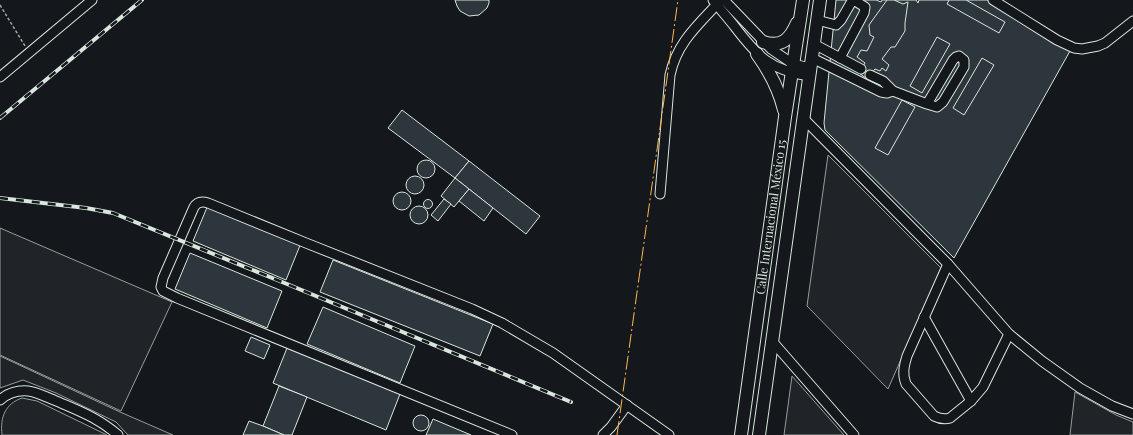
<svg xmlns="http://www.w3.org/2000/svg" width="1133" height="435" font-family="'Playfair Display',serif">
	<rect width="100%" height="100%" fill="#14181c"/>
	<!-- green -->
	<g fill="#202428" stroke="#939e99">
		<path d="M828,155L941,268L888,389L807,306Z"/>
		<path d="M0,228L172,302L121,411L0,355Z"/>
		<path d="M0,356L120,412L173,435H128L116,422L56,393L23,380L0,388Z"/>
		<path d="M792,376L844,435H784Z"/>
		<path d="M1075,392L1116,415L1133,422V435H1070Z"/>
		<path d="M22,398L37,401L107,435H2C0,417 5,404 22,398Z"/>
	</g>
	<!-- building -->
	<g fill="#2c363c" stroke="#d8e6dc">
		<path d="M455,0H489V3L487,8L479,15L469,16L460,11L457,6Z"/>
		<path d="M836,0H876L881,2L882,0H916L918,3L919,0H987L1070,51L954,258L825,130L824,123Z"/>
		<path d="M887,0H894L903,4L908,2L905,23V31L895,47H891L882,59L889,65L886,71L882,68L880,71L875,69L867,79L859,73L865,63L857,57L861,50L867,51L874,37L870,35L869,25Z"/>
		<path d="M949,0H966L1005,22L999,33L947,4Z"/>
		<path d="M937,37L950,44L922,93L910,86Z"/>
		<path d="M982,58L994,65L964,115L953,108Z"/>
		<path d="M902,100L915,107L888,155L875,148Z"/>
		<path d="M402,110L469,161L455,178L388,128Z"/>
		<circle cx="426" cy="169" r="9"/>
		<path d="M469,161L540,216L526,234L455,178Z"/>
		<circle cx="415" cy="185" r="9"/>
		<path d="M455,178L469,189L454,207L441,196Z"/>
		<path d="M469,189L493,208L484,221L459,201Z"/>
		<circle cx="402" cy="201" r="9"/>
		<path d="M444,199L451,204L438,221L431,215Z"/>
		<circle cx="428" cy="204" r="4.5"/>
		<path d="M208,205L301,243L286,280L193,241Z"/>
		<circle cx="419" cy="215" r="9"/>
		<path d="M190,253L282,291L267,328L175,289Z"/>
		<path d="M333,260L493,324L480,356L320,292Z"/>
		<path d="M323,307L415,346L400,383L307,344Z"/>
		<path d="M251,337L270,345L264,359L245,351Z"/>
		<path d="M287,348L400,394L386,430L273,383Z"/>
		<path d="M279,386L307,397L292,435H284L263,426Z"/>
		<circle cx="421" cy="423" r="8"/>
		<path d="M433,419L471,435H426Z"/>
		<path d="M249,421L263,426L284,435H243Z"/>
	</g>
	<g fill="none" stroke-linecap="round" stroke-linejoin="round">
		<!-- minor casing -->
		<g stroke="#d8e6dc" stroke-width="11">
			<g id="minor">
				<path d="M713,0C720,9 728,18 735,27C758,57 770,70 809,76"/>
				<path d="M724,0L771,49L793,64L810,68"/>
				<path d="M993,0L1057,40L1074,48L1082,49L1098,46L1105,43L1133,21"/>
				<path d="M817,20L836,25L841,20L852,1H855L865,7L864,13L840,58"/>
				<path d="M814,44L861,69"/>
				<path d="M812,58L881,92L887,93L893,91"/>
				<path d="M870,75L883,81L893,91L927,104L937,107L943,102L964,67V60L959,56L956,57L953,60L927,104"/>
				<path d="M0,77L92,0"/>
				<path d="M803,118L948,264L1009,334L1042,361L1080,388L1112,406L1133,414"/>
				<path d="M660,194L670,75C677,42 699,24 721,0"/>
				<path d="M948,264L907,356C904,366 902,374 906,384L934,416C940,419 944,420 950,418L971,401L983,387L1009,334"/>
				<path d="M924,317L971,401"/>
				<path d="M772,341L854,435"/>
				<path d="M0,400C8,393 17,390 28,391C37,392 46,397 54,400C79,411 97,417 118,435"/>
				<path d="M512,435L177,298L163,291L161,287L163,278L194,207C197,202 202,201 208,203L306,243L472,309L502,323L553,353L669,435"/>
				<path d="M603,435L611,427L627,405"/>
			</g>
		</g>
		<!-- major casing -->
		<g stroke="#d8e6dc" stroke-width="14">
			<g id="major">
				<path d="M763,42C782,48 790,39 797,23"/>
				<path d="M757,54C770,72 779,89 784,110"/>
				<path id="s1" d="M741,435L785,117L803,0"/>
				<path d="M759,435L820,0"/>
			</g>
		</g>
		<!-- path -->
		<path stroke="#9da8a2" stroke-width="1.5" stroke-dasharray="3 2" stroke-linecap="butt" d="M0,5L25,46"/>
		<!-- minor -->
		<use href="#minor" stroke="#14181c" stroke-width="9"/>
		<!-- major -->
		<use href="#major" stroke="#14181c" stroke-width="12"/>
		<!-- rail casing -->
		<g stroke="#d8e6dc" stroke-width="4">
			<g id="rail">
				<path d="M0,118L142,0"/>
				<path d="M0,198L86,208L113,213L287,284L571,402"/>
			</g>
		</g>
		<!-- rail -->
		<use href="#rail" stroke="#14181c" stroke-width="2.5" stroke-dasharray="8" stroke-linecap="butt"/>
		<!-- power -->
		<path stroke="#ffb74d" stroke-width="1" stroke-dasharray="14 3 2 3" stroke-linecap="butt" d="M617,435L678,0"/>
	</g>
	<g text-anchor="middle" stroke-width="3" stroke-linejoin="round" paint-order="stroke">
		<!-- street labels -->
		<g font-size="12" fill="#d8e6dc" stroke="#14181c">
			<text dy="4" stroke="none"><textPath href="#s1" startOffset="220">Calle Internacional México 15</textPath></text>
		</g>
	</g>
</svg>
